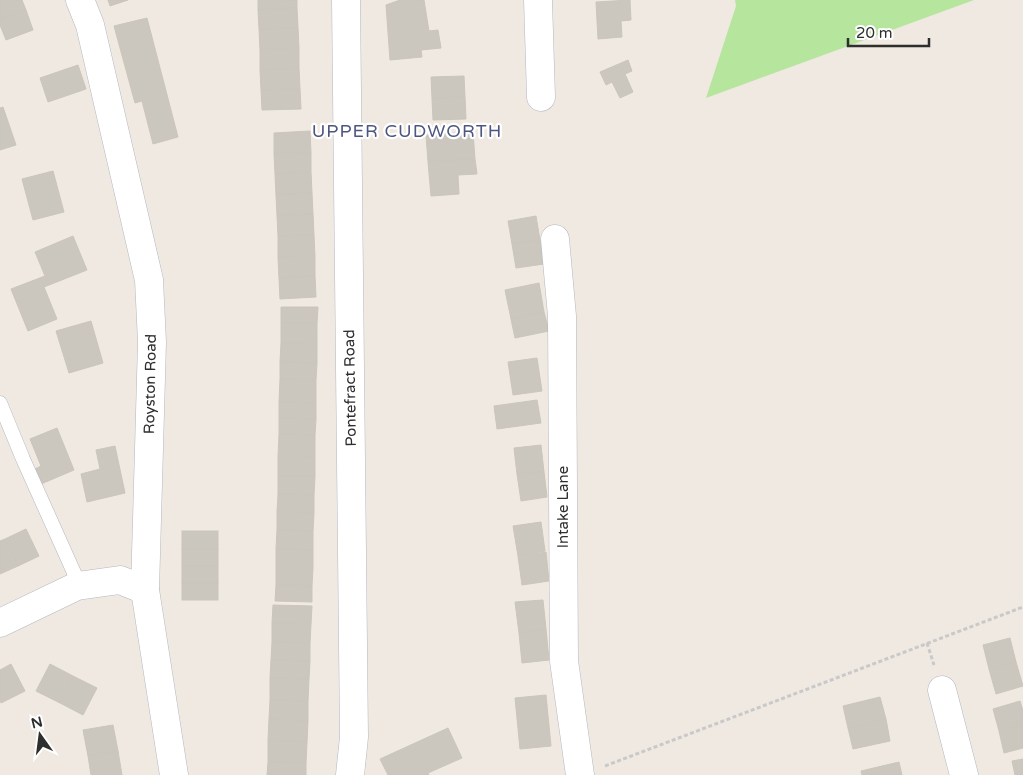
<svg xmlns="http://www.w3.org/2000/svg" width="1023" height="775" font-family="'Varela Round',sans-serif">
	<rect width="100%" height="100%" fill="#efe9e1"/>
	<!-- green -->
	<path fill="#b6e59e" d="M735,0H974L706,98L736,6Z"/>
	<!-- building -->
	<g fill="#cbc7bf" stroke="#cbc5ba">
		<path d="M0,0H22L26,10L0,19Z"/>
		<path d="M108,0H128L110,6Z"/>
		<path d="M258,0H297V8L258,10Z"/>
		<path d="M400,0H424L429,31L438,30L441,48L421,50L422,57L390,60L386,5Z"/>
		<path d="M630,0L631,20L621,21L622,37L598,39L596,2Z"/>
		<path d="M297,8L298,28L259,29L258,10Z"/>
		<path d="M26,10L33,30L6,40L0,25V19Z"/>
		<path d="M147,18L178,137L153,144L142,101L135,103L114,26Z"/>
		<path d="M298,28L299,48L260,50L259,29Z"/>
		<path d="M299,48V68L260,70V50Z"/>
		<path d="M628,60L632,71L625,74L633,92L620,98L612,82L606,85L600,72Z"/>
		<path d="M78,65L86,89L48,102L40,78Z"/>
		<path d="M299,68L300,89L261,90L260,70Z"/>
		<path d="M464,76L465,97L432,99L431,77Z"/>
		<path d="M300,89L301,109L262,110L261,90Z"/>
		<path d="M465,97L466,119L433,120L432,99Z"/>
		<path d="M3,107L16,145L0,150V108Z"/>
		<path d="M310,131L311,153L274,154V133Z"/>
		<path d="M473,132L475,159L428,162L426,135Z"/>
		<path d="M311,153V172L275,174L274,154Z"/>
		<path d="M475,159L477,174L458,175L459,194L431,196L428,162Z"/>
		<path d="M53,171L64,212L33,220L22,179Z"/>
		<path d="M311,172L312,193L276,195L275,174Z"/>
		<path d="M312,193L313,214L277,216L276,195Z"/>
		<path d="M313,214L314,235L278,236L277,216Z"/>
		<path d="M536,216L540,240L512,244L508,221Z"/>
		<path d="M314,235L315,256L278,257V236Z"/>
		<path d="M73,236L87,270L44,287L57,319L28,331L11,289L45,276L35,252Z"/>
		<path d="M540,240L544,264L516,268L512,244Z"/>
		<path d="M315,256V276L279,278L278,257Z"/>
		<path d="M315,276L316,297L280,299L279,278Z"/>
		<path d="M539,283L544,312L511,319L505,290Z"/>
		<path d="M281,307H318L317,323H281Z"/>
		<path d="M544,312L549,331L515,338L511,319Z"/>
		<path d="M91,321L103,363L69,373L56,331Z"/>
		<path d="M281,323H317V344L281,343Z"/>
		<path d="M281,343L317,344V363L280,362Z"/>
		<path d="M537,358L542,391L513,395L508,362Z"/>
		<path d="M280,362L317,363L316,380L280,379Z"/>
		<path d="M280,379L316,380V403L279,402Z"/>
		<path d="M537,400L541,423L497,429L494,406Z"/>
		<path d="M279,402L316,403V419L279,418Z"/>
		<path d="M279,418L316,419L315,435L279,434Z"/>
		<path d="M57,428L74,470L41,484L35,469L41,466L30,439Z"/>
		<path d="M279,434L315,435V457L278,456Z"/>
		<path d="M541,445L544,472L517,474L514,448Z"/>
		<path d="M115,446L125,493L87,502L81,474L100,469L96,450Z"/>
		<path d="M278,456L315,457V476H278Z"/>
		<path d="M544,472L547,497L521,501L517,474Z"/>
		<path d="M278,476H315L314,495L278,494Z"/>
		<path d="M278,494L314,495V513L277,512Z"/>
		<path d="M277,512L314,513L313,531L277,530Z"/>
		<path d="M541,522L545,551L518,556L513,526Z"/>
		<path d="M26,529L39,556L18,566L5,539Z"/>
		<path d="M277,530L313,531V550L276,549Z"/>
		<rect x="182" y="531" width="36" height="18"/>
		<path d="M5,539L18,566L0,574V541Z"/>
		<rect x="182" y="549" width="36" height="17"/>
		<path d="M276,549L313,550V568H276Z"/>
		<path d="M546,552L549,581L522,585L518,556Z"/>
		<rect x="182" y="566" width="36" height="17"/>
		<path d="M276,568H313L312,586L276,585Z"/>
		<rect x="182" y="583" width="36" height="17"/>
		<path d="M276,585L312,586V602L275,601Z"/>
		<path d="M543,600L546,629L519,633L515,602Z"/>
		<path d="M273,605L312,606L311,624L272,623Z"/>
		<path d="M272,623L311,624L310,643L272,642Z"/>
		<path d="M546,629L549,660L522,663L519,633Z"/>
		<path d="M1010,638L1016,662L989,669L983,645Z"/>
		<path d="M272,642L310,643V661L271,660Z"/>
		<path d="M271,660L310,661L309,679L270,678Z"/>
		<path d="M1016,662L1023,686L996,694L989,669Z"/>
		<path d="M11,664L25,691L1,703L0,700V670Z"/>
		<path d="M50,664L73,676L60,703L36,691Z"/>
		<path d="M73,676L97,688L83,715L60,703Z"/>
		<path d="M270,678L309,679L308,701L270,700Z"/>
		<path d="M546,695L551,746L520,749L515,698Z"/>
		<path d="M880,697L886,719L848,728L843,706Z"/>
		<path d="M270,700L308,701V721L269,719Z"/>
		<path d="M1020,701L1023,711V724L999,731L993,709Z"/>
		<path d="M269,719L308,721L307,742L268,740Z"/>
		<path d="M886,719L890,741L853,749L848,728Z"/>
		<path d="M1023,724V748L1004,753L999,731Z"/>
		<path d="M113,725L118,751L88,756L83,730Z"/>
		<path d="M448,728L462,758L428,773L429,775H388L380,759Z"/>
		<path d="M268,740L307,742L306,763L268,762Z"/>
		<path d="M118,751L122,775H91L88,756Z"/>
		<path d="M1023,759V775H1015L1012,761Z"/>
		<path d="M268,762L306,763V775H267Z"/>
		<path d="M899,762L902,775H862L861,771Z"/>
	</g>
	<g fill="none" stroke-linecap="round" stroke-linejoin="round">
		<!-- service casing -->
		<g stroke="#b4b7c1" stroke-width="15">
			<path id="service" d="M0,403L23,459L80,586"/>
		</g>
		<!-- minor casing -->
		<g stroke="#b4b7c1" stroke-width="29">
			<g id="minor">
				<path d="M80,0L90,25L149,280L152,342L145,590L174,775"/>
				<path d="M538,0L541,97"/>
				<path d="M555,239L562,316L564,661L580,775"/>
				<path d="M0,623L77,586L120,580L145,590"/>
				<path d="M942,690L964,775"/>
			</g>
		</g>
		<!-- tertiary casing -->
		<g stroke="#b4b7c1" stroke-width="29">
			<path id="tertiary" d="M346,0L354,737L350,775"/>
		</g>
		<!-- path -->
		<g stroke="#c9c9c9" stroke-width="3" stroke-dasharray="4 2.5" stroke-linecap="butt">
			<path d="M927,643L934,665"/>
			<path d="M605,766L1023,607"/>
		</g>
		<!-- service -->
		<use href="#service" stroke="#fff" stroke-width="14"/>
		<!-- minor -->
		<use href="#minor" stroke="#fff" stroke-width="28"/>
		<!-- tertiary -->
		<use href="#tertiary" stroke="#fff" stroke-width="28"/>
	</g>
	<g text-anchor="middle" stroke-width="4.5" stroke-linejoin="round" paint-order="stroke">
		<!-- street labels -->
		<g font-size="15" fill="#2e2e2e" stroke="#fff">
			<text transform="translate(150 384) rotate(-89)" y="5">Royston Road</text>
			<text transform="translate(350 388) rotate(-91)" y="5">Pontefract Road</text>
			<text transform="translate(563 507) rotate(-90)" y="5">Intake Lane</text>
		</g>
		<!-- quarter labels -->
		<g font-size="18" letter-spacing="1" fill="#4d5680" stroke="#fff">
			<text x="407" y="137">UPPER CUDWORTH</text>
		</g>
	</g>
	<!-- north arrow -->
	<g transform="translate(40 735) rotate(346)" stroke="#ffffff" stroke-width="4" paint-order="stroke">
	<path d="M0-4L9 19L0 12L-9 19Z" fill="#2e2e2e"/>
	<text y="-8" font-size="14" font-weight="bold" text-anchor="middle" fill="#2e2e2e">N</text>
	</g>
	<!-- scale -->
	<path d="M848 38v8h81v-8" fill="none" stroke="#2e2e2e" stroke-width="2.5"/>
	<text x="856" y="38" font-size="15" fill="#2e2e2e" stroke="#ffffff" stroke-width="4" paint-order="stroke">20 m</text>
</svg>
